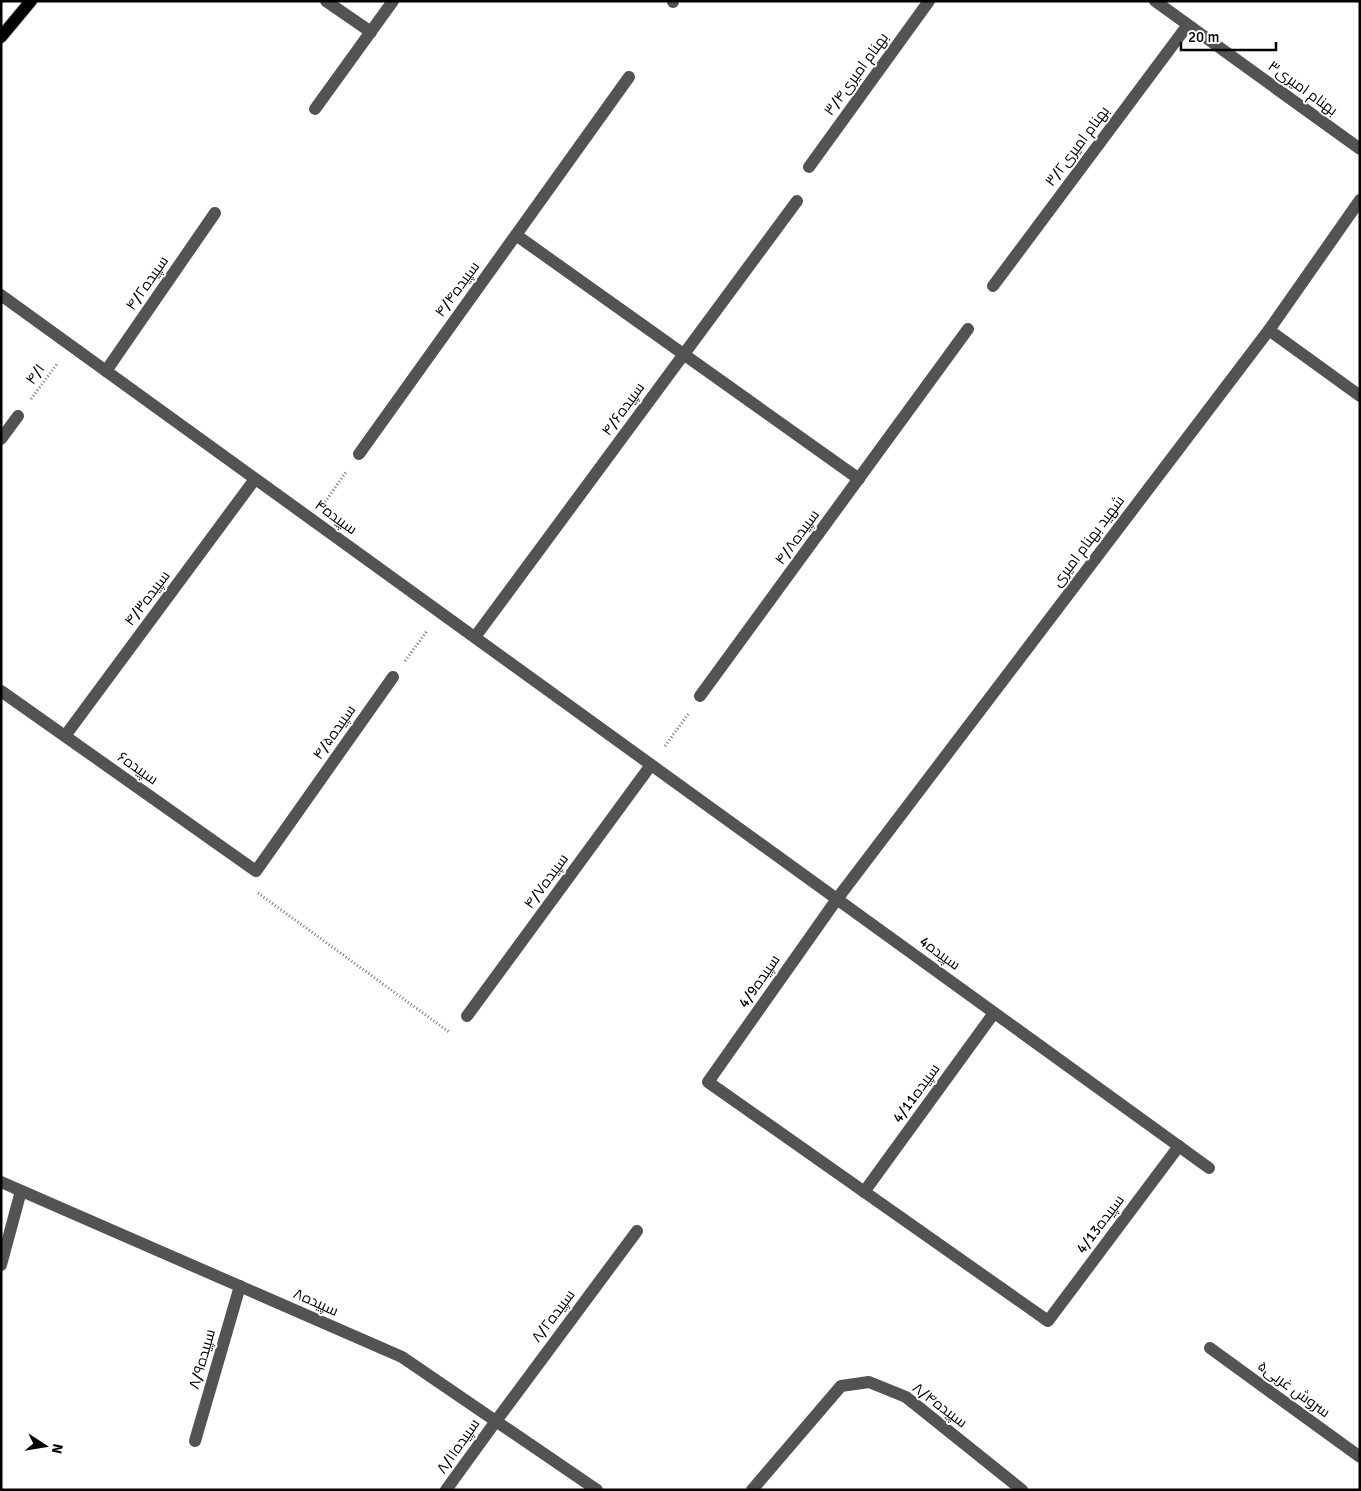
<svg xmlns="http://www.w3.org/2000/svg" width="1361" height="1491" font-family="Signika,Cairo,sans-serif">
	<rect width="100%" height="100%" fill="#fff"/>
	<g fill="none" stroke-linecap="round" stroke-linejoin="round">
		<!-- major casing -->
		<g stroke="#dbdbdb" stroke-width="14">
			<path id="major" d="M1,37L31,1"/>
		</g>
		<!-- path -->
		<g stroke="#757575" stroke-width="3" stroke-dasharray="1 2.5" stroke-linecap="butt">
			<path d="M31,399L57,364"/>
			<path d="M325,502L346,472"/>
			<path d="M405,661L427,631"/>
			<path d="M665,746L689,713"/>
			<path d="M258,893L449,1032"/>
		</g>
		<!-- minor -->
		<g stroke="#535353" stroke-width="12">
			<path d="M326,1L371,32"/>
			<path d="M1155,1L1360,149"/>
			<path d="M673,2V1"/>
			<path d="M315,109L393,1"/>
			<path d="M809,167L929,1"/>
			<path d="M516,235L859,479"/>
			<path d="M993,286L1187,26"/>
			<path d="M1,295L1209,1168"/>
			<path d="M1269,330L1360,396"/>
			<path d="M106,371L215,213"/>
			<path d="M1,439L18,416"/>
			<path d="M359,454L629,77"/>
			<path d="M475,637L797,201"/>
			<path d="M1,691L256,871L393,677"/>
			<path d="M700,696L968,329"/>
			<path d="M65,736L255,479"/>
			<path d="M467,1016L651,765"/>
			<path d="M1179,1146L1048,1321L708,1082L837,899L1269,330L1360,200"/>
			<path d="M1,1182L402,1357L597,1490"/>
			<path d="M864,1192L994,1013"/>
			<path d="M1,1265L21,1191"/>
			<path d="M1210,1348L1360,1457"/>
			<path d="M195,1441L240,1286"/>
			<path d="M446,1490L496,1421L637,1231"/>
			<path d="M752,1490L841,1386L869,1382L906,1397L1022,1490"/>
		</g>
		<!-- major -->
		<use href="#major" stroke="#000" stroke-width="12"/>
	</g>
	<g text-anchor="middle" stroke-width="4" stroke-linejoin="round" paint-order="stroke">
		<!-- street labels -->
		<g font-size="15" fill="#000" stroke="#fff">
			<text transform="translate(856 74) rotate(-54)" y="5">بهنام امیری۳/۴</text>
			<text transform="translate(1303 88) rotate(36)" y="5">بهنام امیری۳</text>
			<text transform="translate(1077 146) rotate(-53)" y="5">بهنام امیری۳/۲</text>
			<text transform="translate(147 283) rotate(-55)" y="5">سپیده۴/۲</text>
			<text transform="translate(457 289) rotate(-54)" y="5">سپیده۴/۴</text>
			<text transform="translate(35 374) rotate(-54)" y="5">۴/۱</text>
			<text transform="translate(623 409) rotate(-54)" y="5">سپیده۴/۶</text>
			<text transform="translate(336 517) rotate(36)" y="5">سپیده۴</text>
			<text transform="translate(797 537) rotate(-54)" y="5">سپیده۴/۸</text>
			<text transform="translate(1088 541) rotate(-53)" y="5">شهید بهنام امیری</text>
			<text transform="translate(147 598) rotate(-53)" y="5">سپیده۴/۳</text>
			<text transform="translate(334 732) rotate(-55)" y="5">سپیده۴/۵</text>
			<text transform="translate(138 768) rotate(35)" y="5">سپیده۶</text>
			<text transform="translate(546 881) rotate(-54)" y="5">سپیده۴/۷</text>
			<text transform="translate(940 953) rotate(36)" y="5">4سپیده</text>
			<text transform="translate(759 981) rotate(-55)" y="5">4/9سپیده</text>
			<text transform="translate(916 1093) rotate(-54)" y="5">4/11سپیده</text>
			<text transform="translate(1100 1224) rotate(-53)" y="5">4/13سپیده</text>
			<text transform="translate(316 1302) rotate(24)" y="5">سپیده۸</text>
			<text transform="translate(553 1316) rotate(-53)" y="5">سپیده۸/۲</text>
			<text transform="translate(202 1359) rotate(-74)" y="5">سپیده۸/۹</text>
			<text transform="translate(1294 1389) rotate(36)" y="5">سروش غربی۵</text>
			<text transform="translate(940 1405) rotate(37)" y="5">سپیده۸/۴</text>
			<text transform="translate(458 1446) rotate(-55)" y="5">سپیده۸/۱۱</text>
		</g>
	</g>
	<!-- border -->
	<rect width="1361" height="1491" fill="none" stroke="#000000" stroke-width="5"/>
	<!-- north arrow -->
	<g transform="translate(45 1446) rotate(102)" stroke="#ffffff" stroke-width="4" paint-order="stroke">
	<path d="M0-4L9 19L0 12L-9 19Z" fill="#000000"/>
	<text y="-8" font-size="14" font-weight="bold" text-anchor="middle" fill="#000000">N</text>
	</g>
	<!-- scale -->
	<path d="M1181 42v8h95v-8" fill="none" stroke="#000000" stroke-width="2.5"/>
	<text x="1188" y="42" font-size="15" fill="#000000" stroke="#ffffff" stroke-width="4" paint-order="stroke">20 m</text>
</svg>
